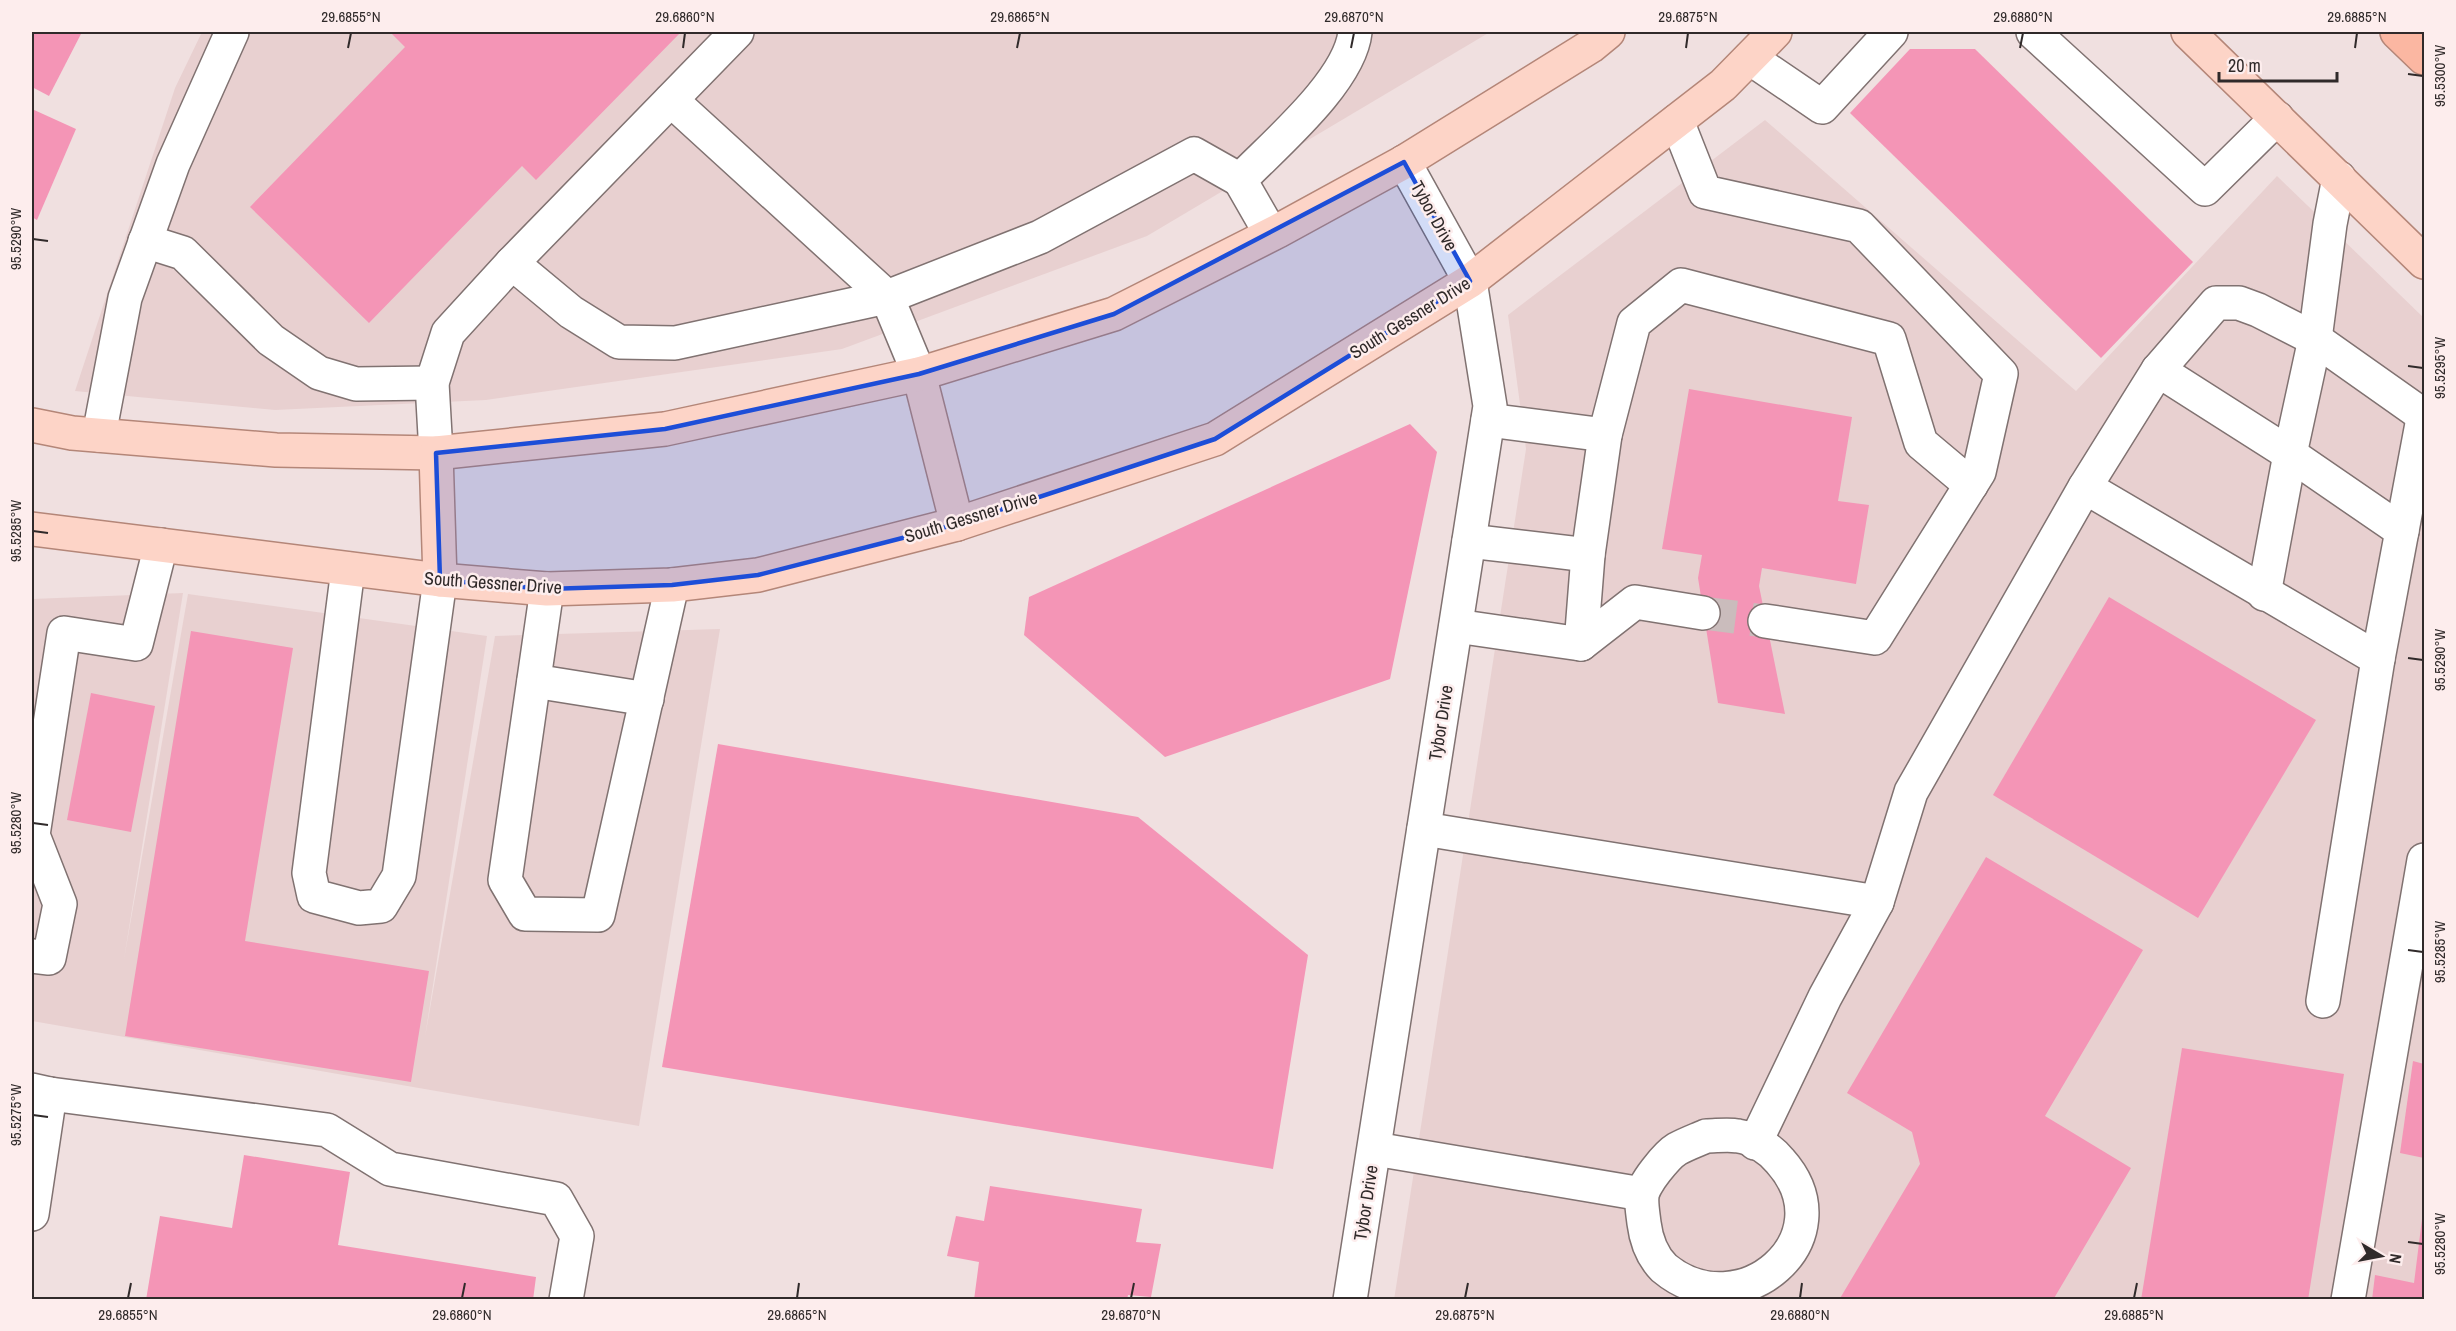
<svg xmlns="http://www.w3.org/2000/svg" width="2456" height="1331" font-family="'Archivo Narrow',sans-serif">
	<rect width="100%" height="100%" fill="#f0e0e0"/>
	<!-- built -->
	<g fill="#e8d0d0">
		<path d="M202,32H1490L1147,236L842,349L486,400L275,410L75,391L175,88Z"/>
		<path d="M1765,120L2076,391L2277,176L2424,318V1299L1394,1300L1526,449L1508,315Z"/>
		<path d="M183,593L124,959L188,594L487,636L425,1037L495,636L720,629L639,1126L32,1021V599Z"/>
	</g>
	<!-- building -->
	<g fill="#f495b6">
		<path d="M32,32H82L49,96L32,87Z"/>
		<path d="M390,32H681L536,180L522,166L369,323L250,207L405,47Z"/>
		<path d="M1910,49H1975L2193,262L2101,358L1850,113Z"/>
		<path d="M32,109L76,129L37,220L32,217Z"/>
		<path d="M1689,389L1852,417L1838,501L1869,505L1856,584L1762,568L1759,586L1785,714L1718,703L1698,578L1702,555L1662,549Z"/>
		<path d="M1410,424L1437,452L1390,679L1165,757L1024,635L1029,597Z"/>
		<path d="M2109,597L2316,720L2198,918L1993,795Z"/>
		<path d="M191,631L293,648L245,941L429,971L411,1082L125,1036Z"/>
		<path d="M91,693L155,706L131,832L67,820Z"/>
		<path d="M718,744L1138,817L1308,955L1273,1169L662,1067Z"/>
		<path d="M1986,857L2143,950L2045,1116L2131,1168L2053,1300H1839L1920,1164L1912,1132L1847,1093Z"/>
		<path d="M2182,1048L2344,1074L2308,1300H2141Z"/>
		<path d="M2413,1061L2424,1064V1158L2400,1153Z"/>
		<path d="M244,1155L350,1172L338,1245L536,1277L533,1300H146L160,1216L232,1228Z"/>
		<path d="M990,1186L1142,1209L1136,1242L1161,1244L1151,1297L1128,1295L1127,1300H974L979,1262L947,1256L956,1216L984,1221Z"/>
		<path d="M2423,1211L2424,1300H2372L2375,1275L2414,1283Z"/>
	</g>
	<g fill="none" stroke-linecap="round" stroke-linejoin="round">
		<!-- minor-tunnel -->
		<path stroke="#cabcbc" stroke-width="33" stroke-dasharray="33 16" stroke-linecap="butt" d="M1703,613L1765,621"/>
		<!-- minor casing -->
		<g stroke="#807271" stroke-width="36">
			<g id="minor">
				<path d="M2033,32L2205,189L2277,118"/>
				<path d="M1750,58L1822,107L1891,32"/>
				<path d="M671,100L887,297L919,374"/>
				<path d="M1677,121L1705,192L1859,226L2001,374L1979,472L1875,638L1765,621"/>
				<path d="M1271,234L1240,180C1275,144 1350,81 1355,32"/>
				<path d="M145,241L183,253L271,340L319,373L356,384L432,383"/>
				<path d="M512,263L571,312L619,342L675,343L887,297L1040,237L1194,154L1240,180"/>
				<path d="M2158,370L2216,303H2239L2258,310L2315,339L2424,416"/>
				<path d="M1488,420L1605,435L1588,555L1581,644"/>
				<path d="M99,435L125,298L173,164L232,32"/>
				<path d="M1605,435L1634,323L1681,285L1889,339L1921,443L1971,485"/>
				<path d="M436,453L432,383L448,333L512,263L737,32"/>
				<path d="M2085,487L2378,659"/>
				<path d="M1469,541L1588,555"/>
				<path d="M348,569L309,873L314,896L359,908L381,906L399,876L440,580"/>
				<path d="M547,589L505,880L525,914L598,915L672,585"/>
				<path d="M2264,594L2290,454L2315,339L2330,224L2339,178"/>
				<path d="M1456,626L1581,644L1635,602L1703,613"/>
				<path d="M534,681L647,699"/>
				<path d="M1424,829L1877,902"/>
				<path d="M32,956L49,958L60,904L33,835L64,633L136,644L161,545"/>
				<path d="M2323,1001L2378,659L2424,413"/>
				<path d="M32,1090L50,1094L327,1130L390,1169L556,1199L577,1236L566,1300"/>
				<path d="M1706,1136C1716,1136 1728,1134 1738,1136C1754,1138 1770,1149 1780,1161C1849,1238 1740,1331 1664,1268C1652,1256 1646,1239 1644,1223C1643,1214 1641,1204 1642,1196C1643,1184 1667,1155 1677,1149C1686,1144 1697,1140 1706,1136Z"/>
				<path d="M1755,1143L1825,997L1877,902L1911,792L2085,487L2158,370L2290,454L2402,531"/>
				<path d="M1375,1149L1642,1194"/>
				<path d="M32,1214L50,1094"/>
				<path d="M1350,1300L1490,406L1470,281L1404,162"/>
				<path d="M2348,1300L2424,860"/>
			</g>
		</g>
		<!-- major casing -->
		<g stroke="#b48678" stroke-width="36">
			<g id="major">
				<path d="M2188,32L2424,262"/>
				<path d="M919,374L957,524"/>
				<path d="M32,425L72,433L276,450L436,453L665,429L919,374L1114,314L1278,231L1404,162L1591,46L1608,32"/>
				<path d="M436,453L440,580"/>
				<path d="M32,529L440,580L547,589L672,585L758,575L957,524L1215,439L1470,281L1723,85L1775,32"/>
			</g>
		</g>
		<!-- highway casing -->
		<g stroke="#b48678" stroke-width="36">
			<path id="highway" d="M2397,32L2424,58"/>
		</g>
		<!-- minor -->
		<use href="#minor" stroke="#fff" stroke-width="33"/>
		<!-- major -->
		<use href="#major" stroke="#fdd4c7" stroke-width="33"/>
		<!-- highway -->
		<use href="#highway" stroke="#fbb7a2" stroke-width="33"/>
	</g>
	<!-- marked area -->
	<path fill="#1d4ed8" fill-opacity="0.2" stroke="#1d4ed8" stroke-width="4.5" stroke-linejoin="round" d="M1404,162L1470,281L1215,439L957,524L758,575L672,585L547,589L440,580L436,453L665,429L919,374L1114,314Z"/>
	<!-- ticks -->
	<path fill="none" stroke="#302a2a" stroke-width="2" d="M348,48L351,33M683,48L685,33M1017,48L1020,33M1351,48L1354,33M1686,48L1688,33M2020,48L2023,33M2355,48L2357,33M2408,74L2423,76M33,239L48,241M2408,366L2423,368M33,531L48,533M2408,658L2423,660M33,823L48,825M2408,950L2423,952M33,1115L48,1117M2408,1242L2423,1244M128,1298L131,1283M462,1298L465,1283M797,1298L799,1283M1131,1298L1134,1283M1465,1298L1468,1283M1800,1298L1802,1283M2134,1298L2137,1283"/>
	<g text-anchor="middle" stroke-width="5" stroke-linejoin="round" paint-order="stroke">
		<!-- street labels -->
		<g font-size="18" fill="#302a2a" stroke="#fdeded">
			<text transform="translate(1434 216) rotate(61)" y="6">Tybor Drive</text>
			<text transform="translate(1410 318) rotate(-32)" y="6">South Gessner Drive</text>
			<text transform="translate(971 517) rotate(-17)" y="6">South Gessner Drive</text>
			<text transform="translate(493 583) rotate(4)" y="6">South Gessner Drive</text>
			<text transform="translate(1441 723) rotate(-81)" y="6">Tybor Drive</text>
			<text transform="translate(1366 1203) rotate(-81)" y="6">Tybor Drive</text>
		</g>
	</g>
	<!-- border -->
	<rect width="2456" height="1331" fill="none" stroke="#fdeded" stroke-width="66"/>
	<!-- north arrow -->
	<g transform="translate(2381 1256) rotate(100)" stroke="#fdeded" stroke-width="4.5" paint-order="stroke">
	<path d="M0-4.5L10 22L0 15L-10 22Z" fill="#302a2a"/>
	<text y="-9" font-size="16" font-weight="bold" text-anchor="middle" fill="#302a2a">N</text>
	</g>
	<!-- scale -->
	<path d="M2219 72v9h118v-9" fill="none" stroke="#302a2a" stroke-width="3"/>
	<text x="2228" y="72" font-size="18" fill="#302a2a" stroke="#fdeded" stroke-width="4.5" paint-order="stroke">20 m</text>
	<rect x="33" y="33" width="2390" height="1265" fill="none" stroke="#302a2a" stroke-width="2"/>
	<g font-size="15" text-anchor="middle" fill="#302a2a">
		<text x="351" y="22">29.6855°N</text>
		<text x="685" y="22">29.6860°N</text>
		<text x="1020" y="22">29.6865°N</text>
		<text x="1354" y="22">29.6870°N</text>
		<text x="1688" y="22">29.6875°N</text>
		<text x="2023" y="22">29.6880°N</text>
		<text x="2357" y="22">29.6885°N</text>
		<text transform="translate(2440 76) rotate(-90)" y="5">95.5300°W</text>
		<text transform="translate(16 239) rotate(-90)" y="5">95.5290°W</text>
		<text transform="translate(2440 368) rotate(-90)" y="5">95.5295°W</text>
		<text transform="translate(16 531) rotate(-90)" y="5">95.5285°W</text>
		<text transform="translate(2440 660) rotate(-90)" y="5">95.5290°W</text>
		<text transform="translate(16 823) rotate(-90)" y="5">95.5280°W</text>
		<text transform="translate(2440 952) rotate(-90)" y="5">95.5285°W</text>
		<text transform="translate(16 1115) rotate(-90)" y="5">95.5275°W</text>
		<text transform="translate(2440 1244) rotate(-90)" y="5">95.5280°W</text>
		<text x="128" y="1320">29.6855°N</text>
		<text x="462" y="1320">29.6860°N</text>
		<text x="797" y="1320">29.6865°N</text>
		<text x="1131" y="1320">29.6870°N</text>
		<text x="1465" y="1320">29.6875°N</text>
		<text x="1800" y="1320">29.6880°N</text>
		<text x="2134" y="1320">29.6885°N</text>
	</g>
</svg>
